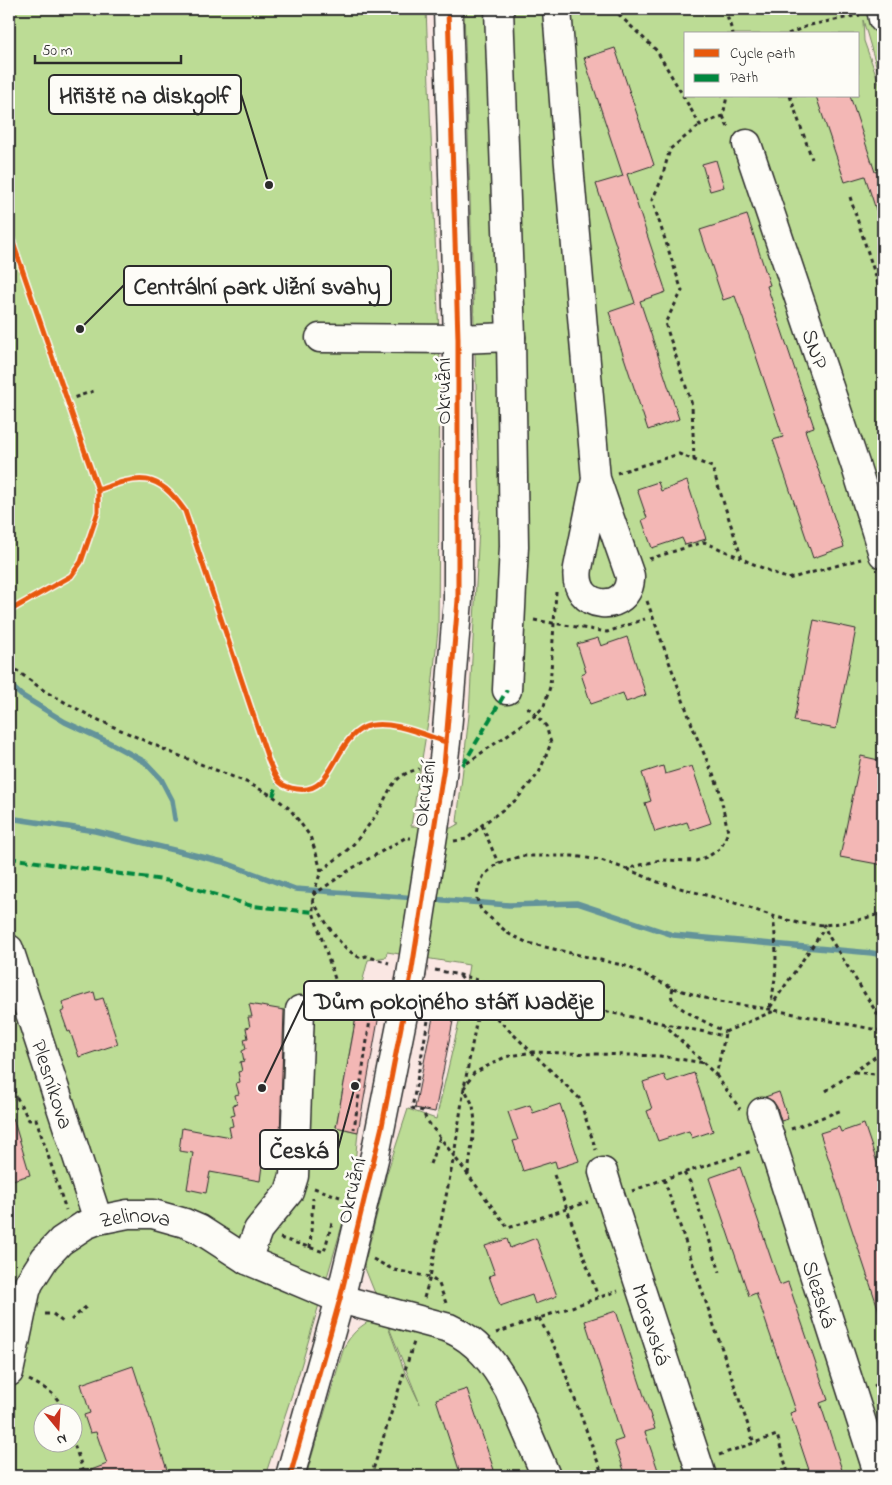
<svg xmlns="http://www.w3.org/2000/svg" width="892" height="1485" font-family="'Indie Flower',sans-serif">
	<rect width="100%" height="100%" fill="#fae7e3"/>
	<filter id="ink" filterUnits="userSpaceOnUse"><feTurbulence type="fractalNoise" baseFrequency=".02" numOctaves="2"/><feDisplacementMap in="SourceGraphic" scale="10" xChannelSelector="R" yChannelSelector="G"/><feConvolveMatrix kernelMatrix="1 2 1 2 8 2 1 2 1" color-interpolation-filters="sRGB"/></filter>
	<g filter="url(#ink)">
		<!-- green -->
		<path fill="#bcdc95" stroke="#748460" fill-rule="evenodd" d="M9,9H426L440,362L438,630L429,716L411,826L451,828L460,823L457,822L469,715L480,509L464,9H883V89L863,20L864,41L883,94V1476H306L344,1347C351,1335 359,1326 372,1320L387,1324L404,1370L420,1404L364,1266L387,1173L408,1109L436,1119L460,1018L469,965L387,952L386,957L368,960L354,1014L355,1022L336,1127L358,1132L353,1183L341,1229L299,1373L265,1476H9ZM686,34H858V96H686ZM42,1412H72V1442H42Z"/>
		<g fill="none" stroke-linecap="round" stroke-linejoin="round">
			<!-- stream -->
			<g stroke="#63939a" stroke-width="5.5">
				<path d="M9,684L21,695L65,722L108,742L145,762L161,779L172,800L175,819"/>
				<path d="M9,818L95,831L223,862L295,889L417,898"/>
				<path d="M431,899L509,905L577,903L673,935L872,953L883,955"/>
			</g>
		</g>
		<!-- building -->
		<g fill="#f3b7b5" stroke="#2b2b2b">
			<path d="M615,48L654,165L627,174L666,292L640,301L679,419L648,430L609,312L635,303L596,184L623,176L584,58Z"/>
			<path d="M816,96H850L875,172L883,170V222H880L865,176L845,182Z"/>
			<path d="M716,160L724,187L710,191L702,164Z"/>
			<path d="M747,215L770,285L767,286L814,427L805,430L844,547L813,558L773,440L783,437L752,344L735,296L723,300L700,230Z"/>
			<path d="M687,481L706,539L685,545L682,538L652,548L642,520L647,518L637,489L658,482L661,491Z"/>
			<path d="M814,620L856,629L836,729L794,721Z"/>
			<path d="M627,637L646,695L626,702L623,693L591,704L581,674L586,672L577,644L598,638L601,646Z"/>
			<path d="M861,756L883,761V865L840,857Z"/>
			<path d="M663,766L665,774L692,766L711,823L690,830L687,822L655,832L645,803L651,801L642,773Z"/>
			<path d="M439,987L459,991L435,1112L415,1108Z"/>
			<path d="M94,992L96,1000L103,998L118,1044L79,1057L70,1031L68,1032L61,1012L65,1010L62,1002Z"/>
			<path d="M359,1001L381,1004L358,1132L336,1127Z"/>
			<path d="M249,1004L284,1010L279,1168L262,1165L260,1181L210,1172L206,1193L187,1189L193,1153L179,1151L182,1128L231,1137L229,1127L233,1126L231,1116L235,1115L233,1105L237,1104L235,1095L239,1094L236,1083L240,1082L238,1072L242,1071L240,1062L244,1061L242,1051L246,1049L244,1039L248,1038L246,1028L250,1027L248,1017H252Z"/>
			<path d="M694,1073L713,1131L692,1138L689,1131L658,1141L647,1111L652,1109L643,1082L664,1075L667,1082Z"/>
			<path d="M779,1092L788,1119L781,1121L777,1107L773,1101L765,1097Z"/>
			<path d="M560,1104L579,1161L557,1168L555,1161L523,1171L513,1141L518,1140L508,1112L530,1105L533,1113Z"/>
			<path d="M13,1118L30,1175L9,1181V1119Z"/>
			<path d="M864,1124L883,1180V1313L880,1314L820,1133L839,1127L841,1132Z"/>
			<path d="M740,1167L780,1285L788,1282L828,1400L820,1403L844,1476H811L790,1413L796,1411L756,1293L749,1296L709,1178Z"/>
			<path d="M536,1238L557,1296L535,1304L532,1295L500,1306L489,1276L495,1274L485,1246L507,1239L510,1248Z"/>
			<path d="M616,1311L655,1429L645,1432L660,1476H626L614,1442L623,1439L585,1321Z"/>
			<path d="M133,1366L169,1476H79L78,1475L107,1464L96,1432L90,1433L84,1415L90,1413L81,1384Z"/>
			<path d="M467,1389L496,1476H461L436,1399Z"/>
		</g>
		<g fill="none" stroke-linecap="round" stroke-linejoin="round">
			<!-- minor casing -->
			<g stroke="#2b2b2b" stroke-width="31">
				<g id="minor">
					<path d="M499,9L511,337L514,546L507,690"/>
					<path d="M557,9L568,153L596,479L630,576C631,615 571,612 578,568L596,479"/>
					<path d="M881,9L883,19"/>
					<path id="s1" d="M747,144L856,467L883,554"/>
					<path d="M320,338L458,339L511,337"/>
					<path d="M441,784L446,742L458,600V339L448,9"/>
					<path id="s2" d="M9,949L98,1220"/>
					<path id="s3" d="M762,1112L879,1476"/>
					<path id="s4" d="M603,1172L610,1195L702,1476"/>
					<path d="M247,1260L258,1230L289,1192L294,1176L300,1010"/>
					<path id="s5" d="M9,1372L26,1291L29,1283L45,1258L61,1241L85,1225L98,1220L128,1214H153L185,1223L199,1229L247,1260L340,1299L449,1328C478,1341 494,1363 509,1390L546,1476"/>
					<path d="M290,1476L340,1299L375,1155L411,975"/>
				</g>
			</g>
			<!-- path -->
			<g stroke="#2b2b2b" stroke-width="3" stroke-dasharray="4 4" stroke-linecap="butt">
				<path d="M613,9L657,51L700,125L723,116L727,96"/>
				<path d="M725,9L733,34"/>
				<path d="M788,34L810,25L860,15"/>
				<path d="M790,96L812,159"/>
				<path d="M723,116L729,130"/>
				<path d="M850,197L883,299"/>
				<path d="M67,400L94,391"/>
				<path d="M694,460L692,405L665,323L682,291L652,200L661,181L670,149L700,125"/>
				<path d="M617,473L679,454L712,467L742,559L788,579L861,559"/>
				<path d="M649,559L704,542L741,558"/>
				<path d="M647,601L695,733L719,788L728,832L721,848L709,856L696,861L660,860L626,869L601,860L573,856H522L498,863L484,875L478,888L477,899L481,910L509,934L528,943L626,966L673,988L718,1002L769,1009L883,1031"/>
				<path d="M534,620L607,632L645,619"/>
				<path d="M9,665L46,692L94,718L170,752L246,782L273,796L290,809L310,836L317,856L321,871L313,895V912L340,994L370,1020L354,1129"/>
				<path d="M467,763L536,715L544,706L550,687L556,592"/>
				<path d="M482,825L498,863"/>
				<path d="M454,841L467,839L482,825L516,800L539,773L551,743L546,726L536,715L525,705"/>
				<path d="M627,869L658,882L735,903L773,916L798,923L824,925L855,921L883,913"/>
				<path d="M321,871C333,861 347,852 357,840C363,832 370,824 376,815C390,794 389,776 419,769"/>
				<path d="M313,895L351,869L405,838H411"/>
				<path d="M312,900C326,921 337,947 361,958L366,956L389,963"/>
				<path d="M773,916C777,950 778,976 769,1009L822,932L824,925L828,935L883,1023"/>
				<path d="M435,970L460,975L545,999L724,1036"/>
				<path d="M460,976L480,1002L579,1098L596,1150"/>
				<path d="M673,988C672,993 670,996 673,1000C678,1010 714,1026 725,1032"/>
				<path d="M480,1002L464,1088L454,1156L508,1228L588,1202"/>
				<path d="M370,1020L384,983"/>
				<path d="M663,1023L716,1075L724,1040L725,1032"/>
				<path d="M725,1032L774,1011"/>
				<path d="M9,1037L12,1046L15,1048"/>
				<path d="M878,1055L883,1060"/>
				<path d="M854,1072L875,1074L883,1079"/>
				<path d="M716,1075L740,1109"/>
				<path d="M9,1083L29,1120L36,1119L66,1210"/>
				<path d="M826,1091L878,1055L883,1032"/>
				<path d="M9,1100L17,1097"/>
				<path d="M791,1129L842,1110"/>
				<path d="M430,1164L440,1137"/>
				<path d="M684,1173L690,1182L720,1272"/>
				<path d="M468,1174L475,1122L473,1105L464,1088L474,1073L505,1057L532,1052L660,1056L704,1063"/>
				<path d="M554,1175L567,1209L598,1297"/>
				<path d="M664,1179L754,1443"/>
				<path d="M314,1188L340,1197"/>
				<path d="M632,1191L664,1179L752,1151"/>
				<path d="M280,1238L324,1252L332,1223"/>
				<path d="M310,1248L313,1198"/>
				<path d="M373,1259L394,1270L430,1277L439,1284L446,1303"/>
				<path d="M424,1298L430,1277L454,1156L426,1119L423,1111L412,1108L429,1015"/>
				<path d="M45,1314H53L64,1323"/>
				<path d="M539,1318L559,1356L603,1476"/>
				<path d="M71,1320L88,1305"/>
				<path d="M496,1333L618,1291"/>
				<path d="M29,1380C45,1388 58,1394 64,1412"/>
				<path d="M874,1386L878,1384L883,1387"/>
				<path d="M72,1438L85,1476"/>
				<path d="M719,1455L777,1435L789,1476"/>
				<path d="M371,1476L414,1342"/>
			</g>
			<!-- minor -->
			<use href="#minor" stroke="#fdfcf7" stroke-width="28"/>
			<!-- minor-bridge casing -->
			<g stroke="#2b2b2b" stroke-width="31" stroke-linecap="butt">
				<path id="minor-bridge" d="M411,975L441,784"/>
			</g>
			<!-- minor-bridge -->
			<use href="#minor-bridge" stroke="#fdfcf7" stroke-width="28"/>
			<!-- quiet -->
			<g stroke="#00873e" stroke-width="4" stroke-dasharray="8 4" stroke-linecap="butt">
				<path d="M881,10L883,9"/>
				<path d="M463,765L507,690"/>
				<path d="M273,796L278,782"/>
				<path d="M9,858L170,881L252,906L313,912"/>
			</g>
			<!-- cycleway casing -->
			<g stroke="#fdfcf7" stroke-width="8">
				<g id="cycleway">
					<path d="M9,231L98,490V512L81,562L71,576L9,611"/>
					<path d="M98,490C140,475 157,471 185,511L269,762C277,779 277,786 297,789C334,795 333,741 365,727C387,718 425,735 446,742"/>
					<path d="M290,1476L340,1299L382,1126L411,975L444,766L458,600V339L448,9"/>
				</g>
			</g>
			<!-- cycleway -->
			<use href="#cycleway" stroke="#e8590c" stroke-width="5"/>
		</g>
	</g>
	<g text-anchor="middle" stroke-width="5" stroke-linejoin="round" paint-order="stroke">
		<!-- street labels -->
		<g font-size="22" fill="#2b2b2b" stroke="#fdfcf7">
			<text dy="8" stroke="none"><textPath href="#s1" startOffset="216">SNP</textPath></text>
			<text transform="translate(442 391) rotate(-90)" y="8">Okružní</text>
			<text transform="translate(423 793) rotate(-82)" y="8">Okružní</text>
			<text dy="8" stroke="none"><textPath href="#s2" startOffset="142">Plesníkova</textPath></text>
			<text transform="translate(350 1190) rotate(-76)" y="8">Okružní</text>
			<text dy="8" stroke="none"><textPath href="#s5" startOffset="225">Zelinova</textPath></text>
			<text dy="8" stroke="none"><textPath href="#s3" startOffset="191">Slezská</textPath></text>
			<text dy="8" stroke="none"><textPath href="#s4" startOffset="160">Moravská</textPath></text>
		</g>
	</g>
	<!-- callouts -->
	<path fill="none" stroke="#2b2b2b" stroke-width="2" d="M269 185L241 94M80 329L124 285M262 1088L304 1000M355 1086L338 1149"/>
	<g fill="#2b2b2b" stroke="#fdfcf7" stroke-width="2">
		<circle cx="269" cy="185" r="5"/>
		<circle cx="80" cy="329" r="5"/>
		<circle cx="262" cy="1088" r="5"/>
		<circle cx="355" cy="1086" r="5"/>
	</g>
	<g fill="#fdfcf7" stroke="#2b2b2b" stroke-width="2">
		<rect x="49" y="75" width="192" height="39" rx="5"/>
		<rect x="124" y="266" width="267" height="39" rx="5"/>
		<rect x="304" y="981" width="300" height="39" rx="5"/>
		<rect x="260" y="1130" width="78" height="39" rx="5"/>
	</g>
	<g font-size="24" text-anchor="middle" font-weight="bold" fill="#2b2b2b">
		<text x="145" y="103">Hřiště na diskgolf</text>
		<text x="257" y="294">Centrální park Jižní svahy</text>
		<text x="454" y="1009">Dům pokojného stáří Naděje</text>
		<text x="299" y="1158">Česká</text>
	</g>
	<!-- margin -->
	<rect width="892" height="1485" fill="none" stroke="#fdfcf7" stroke-width="30"/>
	<rect x="15" y="15" width="862" height="1455" fill="none" stroke="#2b2b2b" stroke-width="2" filter="url(#ink)"/>
	<!-- legend -->
	<rect x="684" y="32" width="175" height="65" fill="#fdfcf7" stroke="#a9a8a5"/>
	<rect x="694" y="49" width="25" height="8" fill="#e8590c" stroke="#a9a8a5"/>
	<text x="730" y="58" font-size="15" fill="#2b2b2b">Cycle path</text>
	<rect x="694" y="74" width="25" height="8" fill="#00873e" stroke="#a9a8a5"/>
	<text x="730" y="82" font-size="15" fill="#2b2b2b">Path</text>
	<!-- north arrow -->
	<g transform="translate(58 1428) rotate(162)"><circle r="24" fill="#fdfcf7" stroke="#a9a8a5"/>
	<path d="M0-4L9 19L0 12L-9 19Z" fill="#c8321e"/>
	<text y="-8" font-size="14" font-weight="bold" text-anchor="middle" fill="#2b2b2b">N</text>
	</g>
	<!-- scale -->
	<path d="M35 55v8h146v-8" fill="none" stroke="#2b2b2b" stroke-width="2.5"/>
	<text x="42" y="55" font-size="15" fill="#2b2b2b" stroke="#fdfcf7" stroke-width="4" paint-order="stroke">50 m</text>
</svg>
